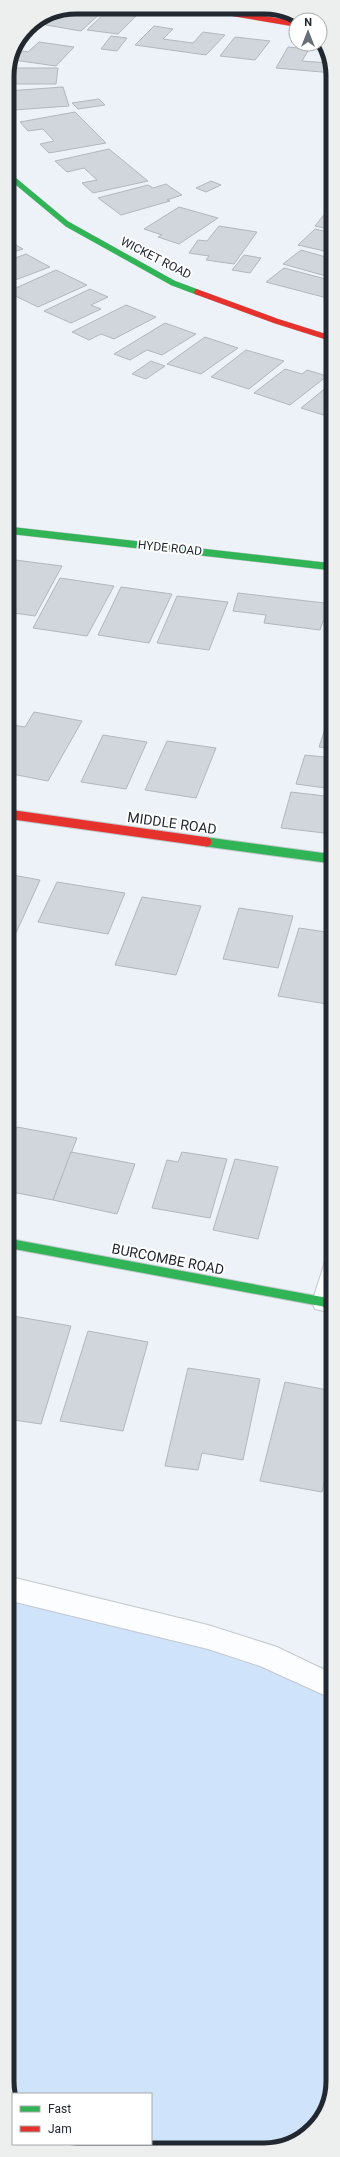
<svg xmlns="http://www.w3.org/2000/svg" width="340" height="2157" font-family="Roboto,sans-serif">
	<rect width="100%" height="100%" fill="#ecf2f8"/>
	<!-- green -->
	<path fill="#cfe3fa" d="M7,1600L333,1669V2081L328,2107L313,2130L268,2150L59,2148L53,2144H151V2094H13V2099L7,2085Z"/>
	<!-- building -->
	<g fill="#d0d6dc" stroke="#b2b7bd">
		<path d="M61,12H102L81,31L46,25Z"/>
		<path d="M106,12L136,16L118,34L87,30Z"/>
		<path d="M154,26L173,29L163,39L193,43L203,32L225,35L206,55L135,45Z"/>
		<path d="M111,36L127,38L117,51L101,49Z"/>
		<path d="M235,37L270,41L255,60L220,56Z"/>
		<path d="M39,42L74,47L56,66L14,60L23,51L28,52Z"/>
		<path d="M288,47L309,49L302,61L329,63L333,73L276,68Z"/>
		<path d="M9,68H58L56,84H7Z"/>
		<path d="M63,87L69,106L14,110L7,91Z"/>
		<path d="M99,99L105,105L78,109L72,103Z"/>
		<path d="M75,112L106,143L49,153L40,144L54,141L43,129L28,131L20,122Z"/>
		<path d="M109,149L148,181L93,193L82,183L97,180L84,168L67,172L55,161Z"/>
		<path d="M211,181L221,185L206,192L196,188Z"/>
		<path d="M166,184L182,195L167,200L170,201L121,215L98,198L148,185L153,188Z"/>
		<path d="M179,207L218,218L179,244L158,237L162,235L144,229Z"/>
		<path d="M327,211L333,212V230L315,226Z"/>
		<path d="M219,226L257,232L234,264L206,260L209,256L189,253L198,240L207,241Z"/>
		<path d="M315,229L333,233V253L298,245Z"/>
		<path d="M7,240L23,249L7,254Z"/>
		<path d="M301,250L333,259V278L283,264Z"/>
		<path d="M26,254L50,267L7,283V261Z"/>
		<path d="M244,255L261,258L250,273L232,270Z"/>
		<path d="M284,268L333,281V294L327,298L266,282Z"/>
		<path d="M56,270L87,285L38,307L7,292Z"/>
		<path d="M90,289L108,297L91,305L101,309L71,323L44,311Z"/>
		<path d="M126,305L156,317L114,339L101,334L89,340L72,332Z"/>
		<path d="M165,323L196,334L162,355L147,350L130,360L114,354Z"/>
		<path d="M205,337L238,348L201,374L167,364Z"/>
		<path d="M246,350L284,361L249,389L211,377Z"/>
		<path d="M151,361L165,366L146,379L132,374Z"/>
		<path d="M285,369L302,374L307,370L327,376L290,405L254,393Z"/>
		<path d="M333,382V418L301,408Z"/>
		<path d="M15,560L62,566L35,616L7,612V574Z"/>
		<path d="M60,578L114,586L87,636L33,628Z"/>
		<path d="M121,587L172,594L149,643L98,635Z"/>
		<path d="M238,593L333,604V622L323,621L320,630L264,623L266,615L233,611Z"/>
		<path d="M177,596L228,602L209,650L157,643Z"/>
		<path d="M34,712L82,721L48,781L7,773V756L13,746L7,745V724L25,727Z"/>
		<path d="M328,720H333V749L319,747Z"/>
		<path d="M103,735L147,742L126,789L81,782Z"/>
		<path d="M167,741L216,748L196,798L145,790Z"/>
		<path d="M305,755L333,758V789L296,784Z"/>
		<path d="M291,792L333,797V834L281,828Z"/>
		<path d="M7,874L40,880L16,933L7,932Z"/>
		<path d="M57,882L125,893L108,934L38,922Z"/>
		<path d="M142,897L201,906L176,975L115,965Z"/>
		<path d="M239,908L293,916L278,968L223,959Z"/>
		<path d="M299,928L333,933V1005L278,996Z"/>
		<path d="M17,1127L77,1138L53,1200L7,1191V1151Z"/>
		<path d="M71,1152L135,1164L117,1214L53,1200Z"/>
		<path d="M182,1152L227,1159L210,1218L152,1208L167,1160L178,1162Z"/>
		<path d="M235,1159L278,1167L258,1239L213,1230Z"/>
		<path d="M7,1315L71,1326L41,1424L7,1419Z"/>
		<path d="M88,1331L148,1342L123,1431L60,1421Z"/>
		<path d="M188,1368L260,1379L243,1460L202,1453L198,1470L165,1466Z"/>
		<path d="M285,1382L333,1391V1444L322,1492L260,1481Z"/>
	</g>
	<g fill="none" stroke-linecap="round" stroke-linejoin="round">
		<!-- lane casing -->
		<g stroke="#c2c8ce" stroke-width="2">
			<path id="lane" d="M7,1576L208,1625L277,1647L333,1674V1699L260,1666L208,1649L7,1600Z"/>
		</g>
		<!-- street casing -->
		<g stroke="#c2c8ce" stroke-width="2">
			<path id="street" d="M333,1259V1308L324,1311L315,1309L312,1302L325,1262Z"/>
		</g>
		<!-- fast-far2 casing -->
		<g stroke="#c2c8ce" stroke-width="6">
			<path id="fast-far2" d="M7,174L67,224L173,283L197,292"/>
		</g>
		<!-- fast-far1 casing -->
		<g stroke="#c2c8ce" stroke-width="8">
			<path id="fast-far1" d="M7,530L333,567"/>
		</g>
		<!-- fast casing -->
		<g stroke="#c2c8ce" stroke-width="11">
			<g id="fast">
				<path d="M207,842L333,859"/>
				<path d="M7,1243L324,1302L333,1309"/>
			</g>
		</g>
		<!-- jam-far1 casing -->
		<g stroke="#c2c8ce" stroke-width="6">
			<g id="jam-far1">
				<path d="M213,10L296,24"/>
				<path d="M197,292L276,321L333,339"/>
			</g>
		</g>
		<!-- jam casing -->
		<g stroke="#c2c8ce" stroke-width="11">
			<path id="jam" d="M7,814L207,842"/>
		</g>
		<!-- lane -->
		<use href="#lane" fill="#fcfdfe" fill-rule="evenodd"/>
		<!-- street -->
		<use href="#street" fill="#fcfdfe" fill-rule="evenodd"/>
		<!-- fast-far2 -->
		<use href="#fast-far2" stroke="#30b455" stroke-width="5.5"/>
		<!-- fast-far1 -->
		<use href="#fast-far1" stroke="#30b455" stroke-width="7"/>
		<!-- fast -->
		<use href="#fast" stroke="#30b455" stroke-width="9"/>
		<!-- jam-far1 -->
		<use href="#jam-far1" stroke="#e5322d" stroke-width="5.5"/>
		<!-- jam -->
		<use href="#jam" stroke="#e5322d" stroke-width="9"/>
	</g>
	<g text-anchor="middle" stroke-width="4" stroke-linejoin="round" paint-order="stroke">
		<!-- far-street labels -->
		<g font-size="12" fill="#222830" stroke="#fff">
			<text transform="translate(156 258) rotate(27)" y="4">WICKET ROAD</text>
			<text transform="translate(170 548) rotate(6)" y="4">HYDE ROAD</text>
		</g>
		<!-- street labels -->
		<g font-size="14" fill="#222830" stroke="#fff">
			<text transform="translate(172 823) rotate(8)" y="5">MIDDLE ROAD</text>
			<text transform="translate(168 1259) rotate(11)" y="5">BURCOMBE ROAD</text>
		</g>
	</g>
	<!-- crop -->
	<path d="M0 0H340V2157H0ZM76 14H264A62 62 0 0 1 326 76V2081A62 62 0 0 1 264 2143H76A62 62 0 0 1 14 2081V76A62 62 0 0 1 76 14Z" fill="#edeeee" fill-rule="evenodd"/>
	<path fill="none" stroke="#222830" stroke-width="5" d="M76 14H264A62 62 0 0 1 326 76V2081A62 62 0 0 1 264 2143H76A62 62 0 0 1 14 2081V76A62 62 0 0 1 76 14Z"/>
	<!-- legend -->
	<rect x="12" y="2093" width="140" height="52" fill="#ffffff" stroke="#a7a9ac"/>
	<rect x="20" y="2106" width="20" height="6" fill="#30b455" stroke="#a7a9ac"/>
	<text x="48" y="2113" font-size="12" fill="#222830">Fast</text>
	<rect x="20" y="2126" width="20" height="6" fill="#e5322d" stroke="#a7a9ac"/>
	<text x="48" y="2133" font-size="12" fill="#222830">Jam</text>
	<!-- north arrow -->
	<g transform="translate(308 32)"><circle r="19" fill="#ffffff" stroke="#a7a9ac"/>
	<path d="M0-3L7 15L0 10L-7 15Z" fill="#696f76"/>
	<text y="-6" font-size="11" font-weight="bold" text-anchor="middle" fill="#222830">N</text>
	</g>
</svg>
